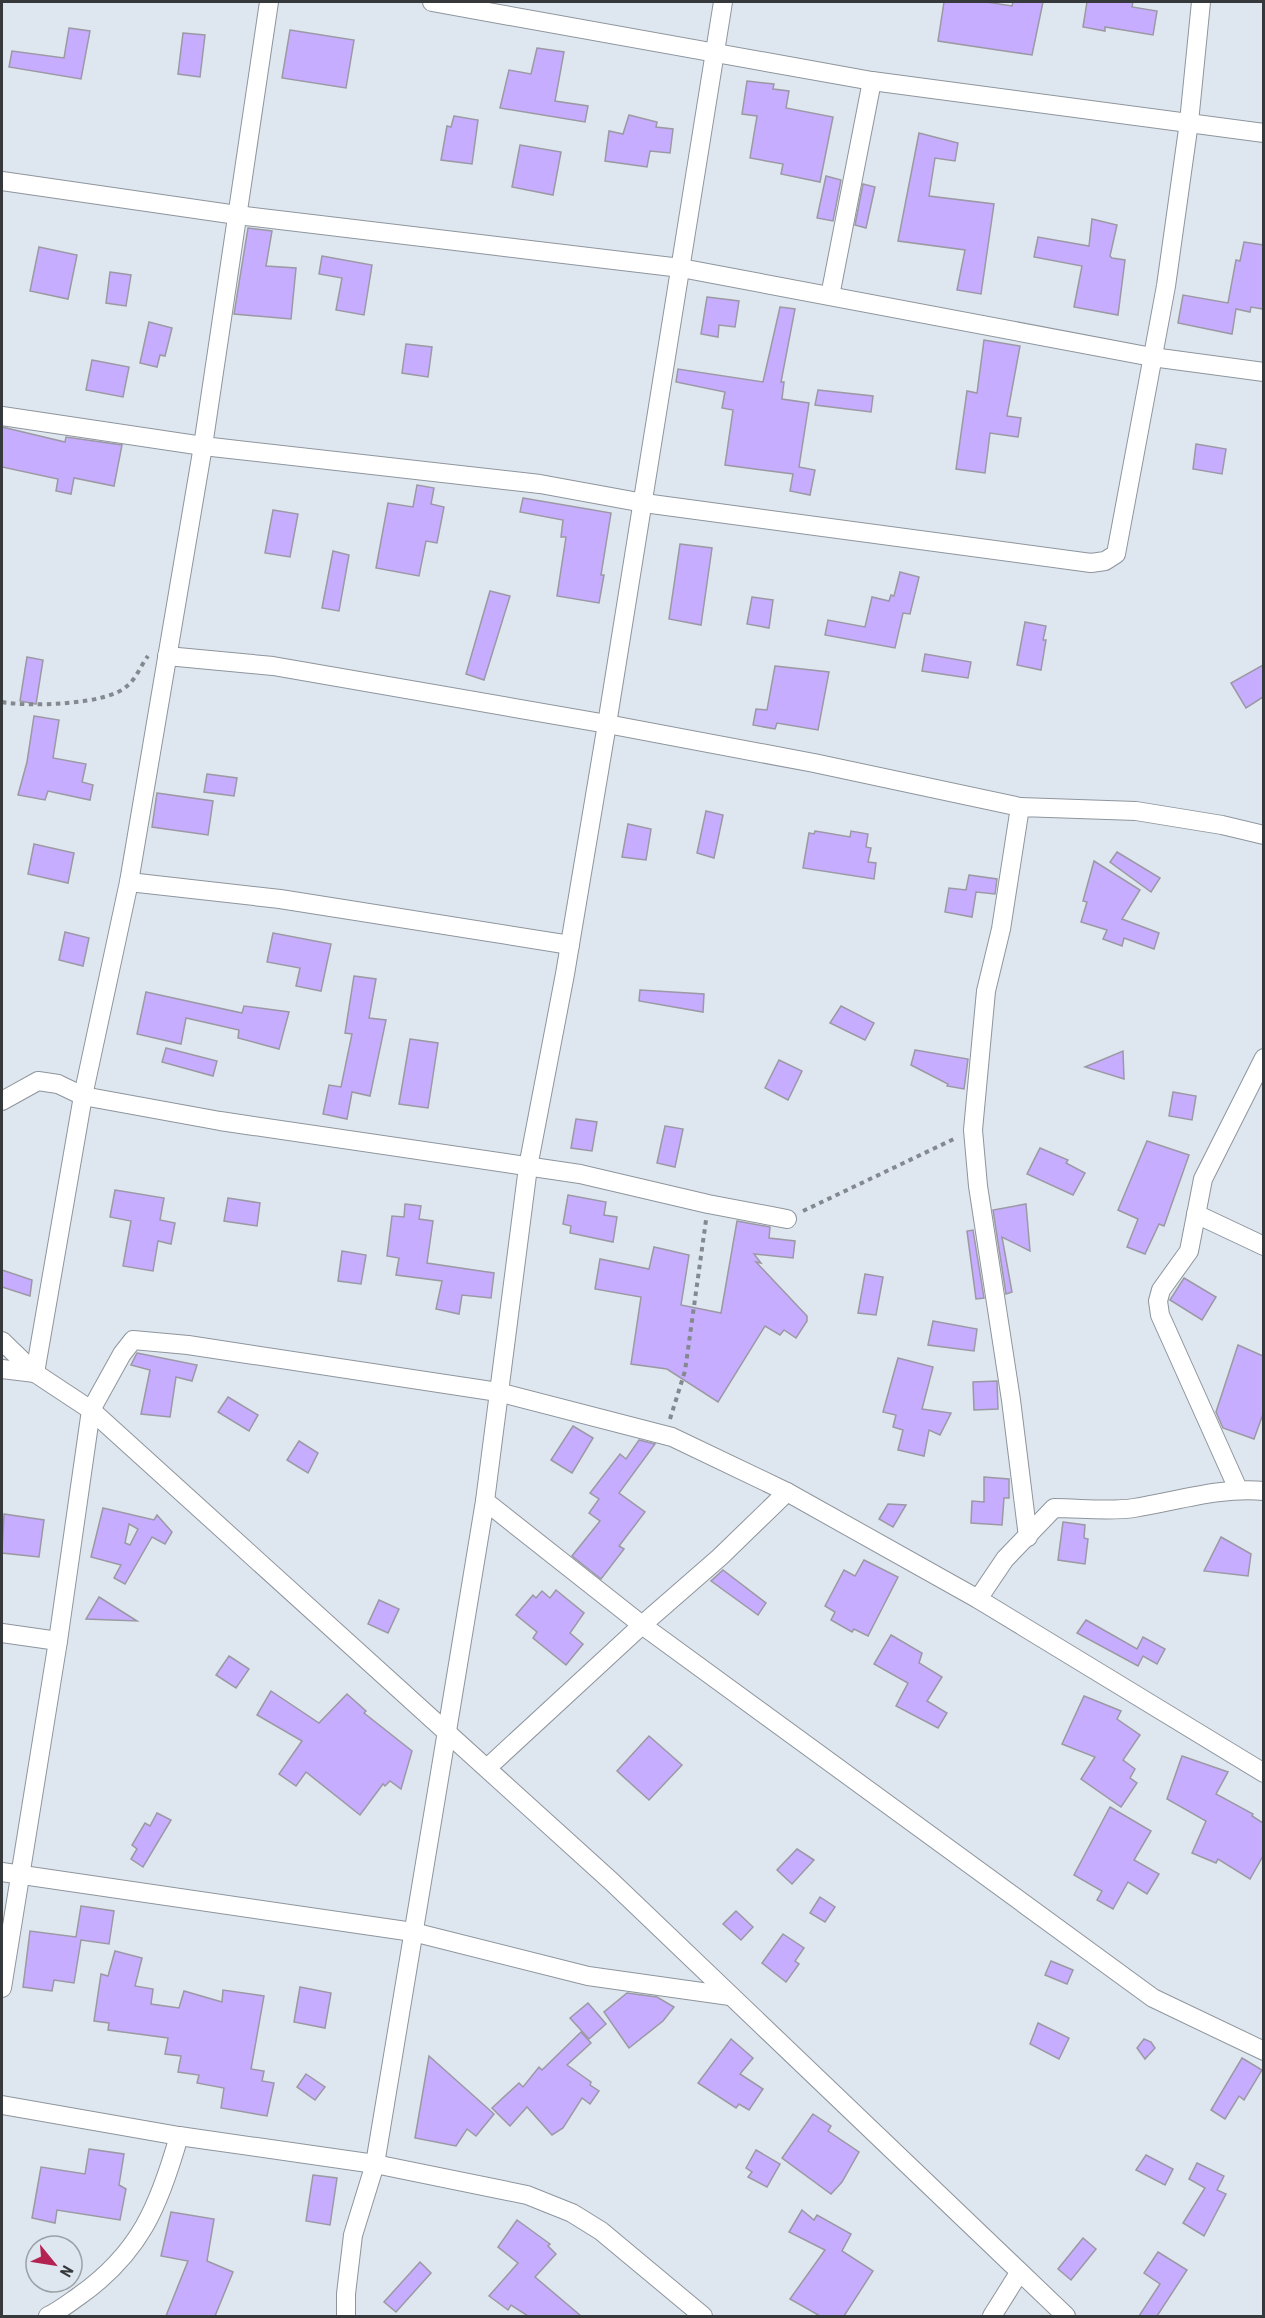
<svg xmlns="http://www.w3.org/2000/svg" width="1265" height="2318" font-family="'Roboto Condensed',sans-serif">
	<rect width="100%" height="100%" fill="#dee6ef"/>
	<!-- building -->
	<g fill="#c6adff" stroke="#9b99a3" stroke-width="1.5" fill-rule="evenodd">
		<path d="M944,2H986L1012,6L1013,2H1043L1032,55L938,41Z"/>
		<path d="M1087,2H1133L1132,7L1157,11L1153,35L1105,27V31L1083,27Z"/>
		<path d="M69,28L90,31L81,79L9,67L12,51L64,58Z"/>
		<path d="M290,30L354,40L346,88L282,78Z"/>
		<path d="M183,33L205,35L200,77L178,74Z"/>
		<path d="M537,48L564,52L555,101L588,106L585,122L500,108L509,70L531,74Z"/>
		<path d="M747,81L774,84L773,89L789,91L786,108L833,117L820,182L781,174L783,164L750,158L757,116L742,114Z"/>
		<path d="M629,115L657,122L656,127L673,129L670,153L650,151L647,167L605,161L609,131L623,134Z"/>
		<path d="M454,116L478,120L472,164L441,160L447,126L451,127Z"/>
		<path d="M919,133L958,143L955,161L935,158L929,196L994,204L981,294L957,290L965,250L898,241Z"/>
		<path d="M520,145L561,152L553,195L512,187Z"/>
		<path d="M826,176L841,180L833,221L817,218Z"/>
		<path d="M863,184L875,187L866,228L855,225Z"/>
		<path d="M1092,219L1117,225L1110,256L1112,258L1125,260L1118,315L1074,307L1082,266L1034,257L1038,237L1089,246Z"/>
		<path d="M248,228L272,231L266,266L296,268L291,319L234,314Z"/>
		<path d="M1244,242L1263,245V309L1251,307L1250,312L1236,309L1232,334L1178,323L1183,295L1228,303L1236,260L1240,261Z"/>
		<path d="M39,247L77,255L68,299L30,291Z"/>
		<path d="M322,256L372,265L364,315L336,310L342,278L319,274Z"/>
		<path d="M110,272L131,275L126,306L106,303Z"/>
		<path d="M707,297L739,301L735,327L719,325L718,337L701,334Z"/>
		<path d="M780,307L795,309L781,382H784L782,399L809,403L799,467L815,470L810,495L790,491L793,474L725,465L733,410L722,408L725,392L676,382L678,369L763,382Z"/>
		<path d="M149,322L172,328L165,356L160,355L157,367L140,363Z"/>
		<path d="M984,340L1020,346L1007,416L1021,418L1018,437L990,433L985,473L956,469L967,391L977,393Z"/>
		<path d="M406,344L432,347L428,377L402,373Z"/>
		<path d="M92,360L129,367L123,397L86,390Z"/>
		<path d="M818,390L873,396L871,412L815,405Z"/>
		<path d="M2,427L65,442L66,437L122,445L114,486L74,478L71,494L56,491L58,479L2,467Z"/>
		<path d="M1196,444L1226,449L1222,474L1193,469Z"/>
		<path d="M417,485L434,488L431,504L444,507L437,543L426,541L419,576L376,568L388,503L413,507Z"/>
		<path d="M523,498L611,513L601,575H604L599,603L557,596L566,537H561L563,520L520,512Z"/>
		<path d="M273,510L298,514L290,557L265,553Z"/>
		<path d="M680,544L712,548L701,625L669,619Z"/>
		<path d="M333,551L349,555L339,611L322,608Z"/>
		<path d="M900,572L919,577L910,614L903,613L895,648L825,635L828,620L865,627L872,597L889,601L891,595L894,596Z"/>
		<path d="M490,591L510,596L484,680L466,674Z"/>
		<path d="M752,597L773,600L769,628L747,624Z"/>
		<path d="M1025,622L1046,626L1043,640H1046L1041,670L1017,665Z"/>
		<path d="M925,654L971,662L968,678L922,671Z"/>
		<path d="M27,657L43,660L36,704L20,701Z"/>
		<path d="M1263,665V697L1246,708L1231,683Z"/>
		<path d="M775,666L829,672L818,730L777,723L775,729L753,725L756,709L767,710Z"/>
		<path d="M34,716L59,720L53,758L86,764L82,782L93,785L90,800L48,791L45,800L18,795L27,762Z"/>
		<path d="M207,774L237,778L234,796L204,792Z"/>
		<path d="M157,793L213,801L208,835L152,827Z"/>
		<path d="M706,811L723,815L714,858L697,853Z"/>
		<path d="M628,824L651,829L646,860L622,857Z"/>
		<path d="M815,831L850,837L851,831L868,834L866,847L871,848L868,862L876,863L874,879L803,868L809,833L814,834Z"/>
		<path d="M34,844L74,853L68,883L28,874Z"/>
		<path d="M1117,852L1160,878L1151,892L1110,862Z"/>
		<path d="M1094,861L1140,890L1122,919L1159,933L1154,949L1124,938L1122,946L1103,939L1107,930L1081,922L1087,902L1083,901Z"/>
		<path d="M969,875L997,879L995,894L976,892L972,917L945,912L949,888L966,890Z"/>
		<path d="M65,932L89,938L83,966L59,960Z"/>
		<path d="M273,933L331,944L321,991L296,986L300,968L267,962Z"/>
		<path d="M354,976L376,979L369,1018L386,1020L370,1096L352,1092L347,1119L323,1114L329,1085L341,1087L352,1034L345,1033Z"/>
		<path d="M640,990L704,994L703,1012L639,1001Z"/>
		<path d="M146,992L242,1013L244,1006L289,1012L279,1049L238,1038L239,1030L186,1018L181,1044L137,1034Z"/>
		<path d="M841,1006L874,1023L865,1040L830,1023Z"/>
		<path d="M410,1039L438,1043L428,1108L399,1104Z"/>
		<path d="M166,1048L217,1061L213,1076L162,1062Z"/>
		<path d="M915,1050L968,1059L964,1089L947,1086L948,1084L911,1065Z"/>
		<path d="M1123,1051L1124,1079L1085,1067Z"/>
		<path d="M779,1060L802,1071L788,1100L765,1088Z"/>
		<path d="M1173,1092L1196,1096L1192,1120L1169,1116Z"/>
		<path d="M576,1119L597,1122L592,1151L571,1148Z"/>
		<path d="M665,1126L683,1129L675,1167L657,1163Z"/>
		<path d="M1147,1141L1189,1155L1164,1226L1159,1224L1145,1254L1127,1247L1138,1219L1118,1210Z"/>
		<path d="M1040,1148L1068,1160L1066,1163L1085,1173L1073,1195L1027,1174Z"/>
		<path d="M115,1190L164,1198L160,1220L175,1223L171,1244L158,1241L153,1271L123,1266L131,1221L110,1217Z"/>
		<path d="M568,1195L606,1202L604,1215L617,1217L613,1242L570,1233L571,1226L563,1224Z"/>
		<path d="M228,1198L260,1203L257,1226L224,1221Z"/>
		<path d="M405,1204L421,1206L419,1219L433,1221L427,1263L494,1273L491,1298L462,1295L459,1314L436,1309L442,1281L396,1275L399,1258L387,1256L392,1216L404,1217Z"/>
		<path d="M1026,1204L1030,1251L1002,1237L1012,1292L1006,1294L993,1210Z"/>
		<path d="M737,1221L770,1227L769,1238L795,1241L793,1258L754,1254L761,1263L756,1262L807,1316V1321L796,1338L784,1330L780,1335L765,1326L718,1402L667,1369L631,1364L641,1297L595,1289L600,1259L649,1269L654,1247L689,1255L681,1305L721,1313Z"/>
		<path d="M973,1230L984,1298L976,1299L967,1231Z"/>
		<path d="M342,1251L366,1255L361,1284L338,1281Z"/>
		<path d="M2,1270L32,1280L30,1296L2,1287Z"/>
		<path d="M865,1274L883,1277L876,1315L858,1313Z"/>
		<path d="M1184,1278L1216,1297L1202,1320L1170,1300Z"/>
		<path d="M933,1321L977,1329L974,1351L928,1345Z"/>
		<path d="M1238,1345L1263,1356V1414L1254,1439L1223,1428L1216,1412Z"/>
		<path d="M137,1353L197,1365L192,1381L176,1377L170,1417L141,1414L150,1370L131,1365Z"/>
		<path d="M898,1358L933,1367L922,1409L951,1413L940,1435L929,1430L924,1456L898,1450L903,1430L893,1427L896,1415L883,1412Z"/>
		<path d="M997,1381L998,1409L974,1410L973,1382Z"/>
		<path d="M228,1397L258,1415L249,1431L218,1412Z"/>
		<path d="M573,1426L593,1438L572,1473L551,1460Z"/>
		<path d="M639,1440L655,1444L619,1493L645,1512L619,1546L624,1549L601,1579L572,1556L600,1521L589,1513L599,1499L590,1493L620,1454L626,1459Z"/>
		<path d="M299,1441L318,1453L308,1473L287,1460Z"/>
		<path d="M984,1477L1009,1479V1498H1004L1002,1525L971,1523L972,1501L984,1502Z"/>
		<path d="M888,1504L906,1505L893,1527L879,1519Z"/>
		<path d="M103,1508L154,1520L157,1515L172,1532L165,1544L152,1537L125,1584L114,1578L121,1565L91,1557ZM129,1524L138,1529L130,1545L125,1543Z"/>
		<path d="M4,1514L44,1520L39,1557L2,1553Z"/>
		<path d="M1063,1522L1085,1525L1084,1538L1088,1539L1085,1564L1058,1560Z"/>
		<path d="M1221,1537L1251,1554L1248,1576L1204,1571Z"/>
		<path d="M864,1560L898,1577L868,1636L854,1629L852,1632L831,1620L835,1612L825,1606L844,1570L855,1576Z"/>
		<path d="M723,1570L766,1603L758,1615L711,1581Z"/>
		<path d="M556,1590L584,1613L570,1633L583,1644L566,1665L533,1638L537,1632L516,1615L533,1595L536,1598L542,1591L550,1598Z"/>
		<path d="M99,1597L137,1621L86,1619Z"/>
		<path d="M379,1600L399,1609L388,1633L368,1624Z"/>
		<path d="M1086,1620L1137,1649L1143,1637L1165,1649L1157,1664L1143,1656L1138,1666L1077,1633Z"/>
		<path d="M891,1635L922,1653L919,1663L942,1677L927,1701L947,1713L938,1728L896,1706L908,1683L874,1664Z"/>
		<path d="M229,1656L249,1669L236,1688L216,1675Z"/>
		<path d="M271,1691L319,1723L347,1694L366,1711L364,1713L412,1751L401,1789L390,1781L385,1786L383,1784L360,1815L306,1772L296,1786L279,1774L302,1741L257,1715Z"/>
		<path d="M1084,1696L1121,1711L1117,1719L1140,1735L1123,1760L1135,1769L1130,1778L1137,1783L1121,1807L1081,1779L1095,1757L1062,1744Z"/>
		<path d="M649,1736L682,1765L649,1800L617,1771Z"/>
		<path d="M1182,1756L1228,1772L1216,1794L1253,1814L1252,1816L1263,1823V1856L1250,1879L1218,1859L1216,1863L1192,1853L1206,1821L1167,1799Z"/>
		<path d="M1110,1807L1151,1831L1134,1860L1159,1874L1147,1894L1128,1882L1113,1909L1097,1900L1102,1891L1074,1875Z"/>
		<path d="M157,1813L171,1820L143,1867L131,1859L137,1849L132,1845L145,1823L150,1826Z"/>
		<path d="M797,1849L814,1860L792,1884L777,1870Z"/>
		<path d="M820,1897L835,1907L825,1922L810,1913Z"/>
		<path d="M81,1906L114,1911L109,1944L81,1940L74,1983L54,1980L52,1991L23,1987L30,1931L76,1937Z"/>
		<path d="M736,1911L753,1927L741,1940L723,1924Z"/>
		<path d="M783,1934L804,1948L795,1961L799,1964L786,1982L762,1963Z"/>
		<path d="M115,1951L142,1958L135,1986L153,1989L151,2004L179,2008L184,1991L222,2002L223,1990L264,1996L251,2069L264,2071L262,2081L274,2083L267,2116L221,2108L224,2088L197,2083L199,2075L178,2072L181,2056L165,2054L168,2038L108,2030L109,2023L94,2021L101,1974L108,1976Z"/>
		<path d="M1051,1961L1073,1970L1067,1984L1045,1975Z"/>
		<path d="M300,1987L331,1993L325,2028L294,2022Z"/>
		<path d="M627,1993L657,1997L674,2007L663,2021L629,2048L604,2012Z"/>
		<path d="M588,2003L606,2024L589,2039L570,2018Z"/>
		<path d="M1038,2023L1069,2038L1059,2059L1030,2044Z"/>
		<path d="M581,2032L591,2043L567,2065L591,2082L590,2085L599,2091L590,2104L582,2098L563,2128L552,2135L527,2107L510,2126L492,2108L519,2083L523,2087L539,2067L542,2070Z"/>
		<path d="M731,2039L753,2058L740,2074L763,2089L749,2110L739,2104L736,2108L698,2083Z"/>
		<path d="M1144,2039L1151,2042L1155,2048L1145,2059L1137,2048Z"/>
		<path d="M429,2056L494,2114L476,2136L467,2129L456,2146L415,2138Z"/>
		<path d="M1242,2058L1262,2070L1244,2100L1239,2096L1225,2119L1211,2110Z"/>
		<path d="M306,2074L325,2087L315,2100L297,2087Z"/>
		<path d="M813,2114L831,2126L828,2131L859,2152L842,2182L831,2194L782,2158Z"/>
		<path d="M89,2149L124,2154L119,2185L126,2189L120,2220L57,2210L55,2223L32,2218L41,2167L85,2174Z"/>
		<path d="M756,2150L780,2164L767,2187L748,2177L752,2172L746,2168Z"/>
		<path d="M1146,2155L1173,2169L1165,2185L1136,2170Z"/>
		<path d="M1197,2163L1224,2176L1217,2190L1226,2194L1204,2236L1183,2223L1205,2188L1189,2179Z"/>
		<path d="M313,2175L337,2178L330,2225L306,2221Z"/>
		<path d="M802,2210L814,2220L817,2215L851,2234L842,2251L873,2271L844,2316H820L790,2299L825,2250L789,2232Z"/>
		<path d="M171,2212L214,2219L207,2261L233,2272L215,2316H166L188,2261L161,2256Z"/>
		<path d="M517,2220L550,2244L548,2246L556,2254L535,2277L581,2316H528L511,2305L508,2310L489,2296L518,2263L498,2247Z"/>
		<path d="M1083,2238L1096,2249L1071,2280L1058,2269Z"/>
		<path d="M1158,2252L1187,2270L1157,2316H1139L1160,2284L1144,2273Z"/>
		<path d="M420,2262L431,2273L396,2312L384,2302Z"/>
	</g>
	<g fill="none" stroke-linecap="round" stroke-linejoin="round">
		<!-- street casing -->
		<g stroke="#8e959d" stroke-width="20">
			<g id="street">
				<path d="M432,2L872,81L1264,133"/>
				<path d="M2,181L237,215L681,268L1152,357L1264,372"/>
				<path d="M830,296L872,81"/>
				<path d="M2,416L203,446L540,484L644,503L1091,563L1105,561L1116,554L1166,286L1189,122L1201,2"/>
				<path d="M167,656L273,666L607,724L814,763L1020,807"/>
				<path d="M129,882L280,899L570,945"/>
				<path d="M2,1101L38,1081L58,1084L83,1096L220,1121L580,1174L708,1204L787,1219"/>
				<path d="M1196,1214L1264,1246"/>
				<path d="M2,1341L35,1373L91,1410L612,1882L1066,2316"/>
				<path d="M2,1369L35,1373L83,1096L129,882L203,446L269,2"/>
				<path d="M1238,1489L1160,1315L1158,1301L1161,1290L1189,1251L1203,1179L1264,1058"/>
				<path d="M787,1492L720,1557L642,1625L1153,1998L1264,2051"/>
				<path d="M485,1501L642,1625L487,1768"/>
				<path d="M1028,1537L1011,1400L978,1186L973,1130L986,991L1001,929L1020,807L1136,811L1222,825L1264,835"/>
				<path d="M978,1599L1005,1559L1054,1508C1080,1508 1109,1512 1134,1508C1178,1501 1219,1487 1264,1491"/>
				<path d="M2,1633L58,1641"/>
				<path d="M2,1872L413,1932L588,1976L730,1996"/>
				<path d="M2,1988L58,1641L91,1410L122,1354L133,1340L188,1345L498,1392L672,1437L787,1492L978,1599L1264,1773"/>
				<path d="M2,2105L179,2136L375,2164L527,2195L572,2213L601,2231L703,2316"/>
				<path d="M48,2316C59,2311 69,2303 79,2296C140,2253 159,2206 179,2136"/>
				<path d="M346,2316V2294L353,2235L375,2164L447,1731L485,1501L528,1167L565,974L607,724L723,2"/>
				<path d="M992,2316L1019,2273"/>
			</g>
		</g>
		<!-- path -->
		<g stroke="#83898e" stroke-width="4" stroke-dasharray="4.5 4.5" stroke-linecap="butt">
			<path d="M2,702C28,707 108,705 127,686C136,679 141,665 148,656"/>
			<path d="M803,1211L956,1138"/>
			<path d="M670,1419L685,1371L706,1220"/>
		</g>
		<!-- street -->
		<use href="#street" stroke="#fff" stroke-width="18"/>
	</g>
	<!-- border -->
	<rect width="1265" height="2318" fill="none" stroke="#35393c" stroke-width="6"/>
	<!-- north arrow -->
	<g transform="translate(54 2264) rotate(120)"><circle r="28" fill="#dee6ef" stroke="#9aa1a7" stroke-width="1.5"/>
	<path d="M0-4.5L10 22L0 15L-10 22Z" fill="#b32251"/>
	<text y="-9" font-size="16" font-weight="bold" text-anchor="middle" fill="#35393c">N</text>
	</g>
</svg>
